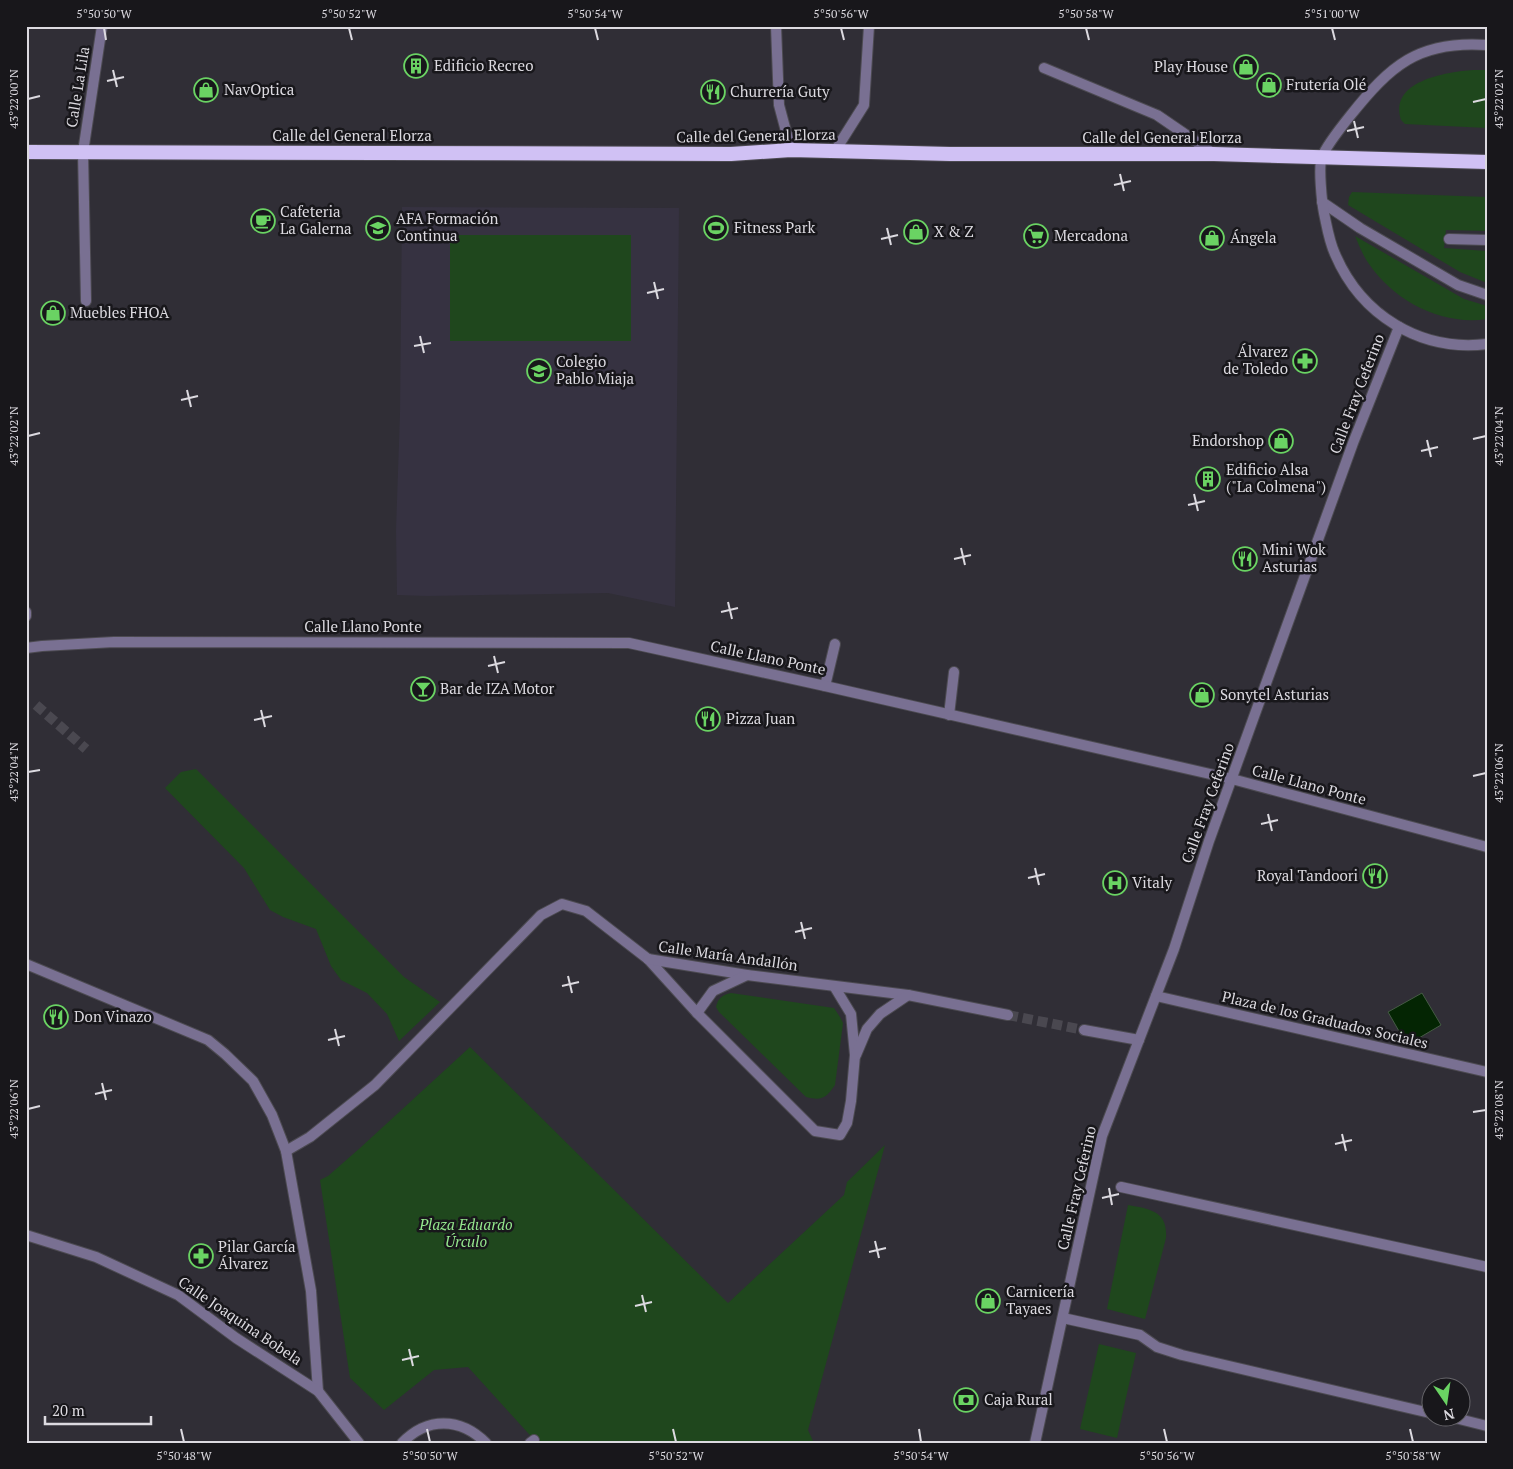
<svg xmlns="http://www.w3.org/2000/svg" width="1513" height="1469" font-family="'PT Serif',serif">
	<rect width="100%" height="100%" fill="#302e36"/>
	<!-- built -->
	<path fill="#363241" d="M402,207L679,208L675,607L608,593L427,596L397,595L396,530L400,413Z"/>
	<!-- green -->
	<g fill="#1f471d">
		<path d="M1473,70H1487V128L1405,124L1401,120C1388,81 1446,72 1473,70Z"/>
		<path d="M1352,192L1487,197V231L1446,230L1444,248L1487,251V283L1460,272L1348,205L1349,197Z"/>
		<rect x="450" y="235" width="181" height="106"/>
		<path d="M1355,236L1464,299L1487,306V319C1442,326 1394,301 1369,264C1363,256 1359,245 1355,236Z"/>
		<path d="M196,769L404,977L440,1002L399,1041L387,1014L367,993L341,980L331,966L316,929L283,917L270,910L244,868L165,788L181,772Z"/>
		<path d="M731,993L834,1008L840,1017L843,1023L835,1085C826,1098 822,1101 806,1097L719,1012L716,1007C718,998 722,995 731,993Z"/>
		<path d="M470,1047L728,1303L844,1195L847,1182L885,1145L808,1430L814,1443H537L468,1367L434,1370L384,1410L350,1378L320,1180L328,1176L360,1148Z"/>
		<path d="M1128,1205C1150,1209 1168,1211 1166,1238L1145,1319L1107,1309Z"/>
		<path d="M1099,1344L1136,1353L1117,1438L1080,1429Z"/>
	</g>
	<!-- water -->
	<path fill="#042503" stroke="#455b45" d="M1422,993L1441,1025L1407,1045L1388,1012Z"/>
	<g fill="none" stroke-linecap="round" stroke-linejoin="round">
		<!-- pedestrian-tunnel -->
		<path stroke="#4a4850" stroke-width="10" stroke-dasharray="10 5" stroke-linecap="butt" d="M36,705L86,749"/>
		<!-- minor-tunnel -->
		<path stroke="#4a4850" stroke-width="10" stroke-dasharray="10 5" stroke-linecap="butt" d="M1008,1015L1084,1030"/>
		<!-- service casing -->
		<g stroke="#4c4a51" stroke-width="12">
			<g id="service">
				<path d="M776,26L779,105L791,150"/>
				<path d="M1044,68L1157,115L1214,154"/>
				<path d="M835,151L864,105L869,26"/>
				<path d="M83,152L86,301"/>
				<path d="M1322,202L1360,228L1458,285L1487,295"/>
				<path d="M1449,239L1487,240"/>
				<path d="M825,686L835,644"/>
				<path d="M949,715L954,672"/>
				<path d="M402,1443C427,1417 460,1417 486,1443"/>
				<path d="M530,1443L534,1440"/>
			</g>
		</g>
		<!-- pedestrian casing -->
		<g stroke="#4c4a51" stroke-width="12">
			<g id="pedestrian">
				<path d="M26,612V616"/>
				<path d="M1232,779L1487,847"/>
				<path d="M1156,996L1487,1072"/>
				<path d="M286,1151L310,1137L375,1085L541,915L562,904L586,911L648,959"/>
				<path d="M1121,1187L1487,1267"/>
				<path d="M1063,1318L1140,1335L1157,1347L1182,1355L1430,1413"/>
				<path d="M1447,1416L1487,1426"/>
			</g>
		</g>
		<!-- minor casing -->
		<g stroke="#4c4a51" stroke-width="12">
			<g id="minor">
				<path d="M83,152L102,26"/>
				<path d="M26,648L42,646L114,642L629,643L825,686L1232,779"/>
				<path d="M648,959L697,1013L815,1131L840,1135L847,1123L851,1101L855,1055L851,1014L834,986"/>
				<path d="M648,959L747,975L908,995L1008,1015"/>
				<path d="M26,964L208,1040L225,1054L253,1081L272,1115L286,1151L311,1291L318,1391"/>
				<path d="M697,1013L713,991L747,975"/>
				<path d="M1084,1030L1139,1040"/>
				<path d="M856,1055L867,1029L880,1014L908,995"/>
				<path d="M26,1235L96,1257L178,1295L236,1338L318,1391L359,1443"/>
			</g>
		</g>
		<!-- tertiary casing -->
		<g stroke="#4c4a51" stroke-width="12">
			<g id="tertiary">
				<path d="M1487,45C1418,40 1390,66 1350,116C1342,126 1326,146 1322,157C1318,166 1322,203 1324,213C1327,227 1329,241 1335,254C1361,315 1420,352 1487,344"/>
				<path d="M1035,1443L1102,1136L1174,949L1209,841L1353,443L1399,327"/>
			</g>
		</g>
		<!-- trunk casing -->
		<g stroke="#4c4a51" stroke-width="16">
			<path id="trunk" d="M26,152L731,154L791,150L950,154H1214L1487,162"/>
		</g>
		<!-- service -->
		<use href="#service" stroke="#797092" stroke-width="10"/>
		<!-- pedestrian -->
		<use href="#pedestrian" stroke="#797092" stroke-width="10"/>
		<!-- minor -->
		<use href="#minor" stroke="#797092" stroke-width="10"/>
		<!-- tertiary -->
		<use href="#tertiary" stroke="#797092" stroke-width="10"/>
		<!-- trunk -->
		<use href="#trunk" stroke="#d0c1f4" stroke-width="14"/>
	</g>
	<!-- ticks -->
	<path fill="none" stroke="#dcdae0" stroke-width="2" d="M104,28L106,40M349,28L352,40M595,28L598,40M841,28L844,40M1086,28L1089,40M1332,28L1335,40M113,70L117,87M107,81L124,77M28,99L40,96M1473,102L1486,99M1354,121L1358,138M1347,131L1364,127M1120,174L1124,191M1114,185L1131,181M887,228L891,245M881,239L898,235M654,282L658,299M647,293L664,289M420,336L424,353M414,346L431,343M187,390L191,407M181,400L198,396M28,436L40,433M1473,439L1486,436M1427,440L1431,457M1421,451L1438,447M1194,494L1198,511M1188,505L1205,501M961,548L965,565M954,559L971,555M728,602L732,619M721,612L738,608M494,656L498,673M488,666L505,662M261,710L265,727M254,720L272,716M28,772L40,770M1473,776L1486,773M1268,814L1272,831M1261,824L1278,820M1035,868L1039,885M1028,878L1045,874M801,922L805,939M795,932L812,928M568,976L572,993M562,986L579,982M335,1029L339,1046M328,1040L345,1036M102,1083L106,1100M95,1094L112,1090M28,1109L40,1106M1473,1112L1486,1110M1342,1134L1346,1151M1335,1144L1352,1140M1109,1188L1112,1205M1102,1198L1119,1194M875,1241L879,1258M869,1252L886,1248M642,1295L646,1312M635,1306L652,1302M409,1349L413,1366M402,1360L419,1356M181,1429L184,1442M427,1429L430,1442M673,1429L676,1442M919,1429L921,1442M1164,1429L1167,1442M1410,1429L1413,1442"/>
	<!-- icons -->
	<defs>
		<g id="building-ring" transform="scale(1.25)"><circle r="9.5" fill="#18171b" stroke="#6ad363" stroke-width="1.5"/><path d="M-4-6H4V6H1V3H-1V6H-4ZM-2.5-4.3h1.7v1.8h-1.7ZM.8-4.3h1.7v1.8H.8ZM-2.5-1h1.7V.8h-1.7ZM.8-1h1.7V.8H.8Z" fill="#6ad363"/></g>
		<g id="shop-ring" transform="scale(1.25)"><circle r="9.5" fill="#18171b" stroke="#6ad363" stroke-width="1.5"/><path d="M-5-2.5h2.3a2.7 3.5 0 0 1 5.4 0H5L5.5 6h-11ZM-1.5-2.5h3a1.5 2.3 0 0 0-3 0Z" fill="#6ad363"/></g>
		<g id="restaurant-ring" transform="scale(1.25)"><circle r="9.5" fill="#18171b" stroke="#6ad363" stroke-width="1.5"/><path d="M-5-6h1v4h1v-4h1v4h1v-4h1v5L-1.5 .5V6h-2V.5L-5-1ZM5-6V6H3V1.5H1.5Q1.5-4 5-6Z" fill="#6ad363"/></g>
		<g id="cafe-ring" transform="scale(1.25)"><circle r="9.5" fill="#18171b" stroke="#6ad363" stroke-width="1.5"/><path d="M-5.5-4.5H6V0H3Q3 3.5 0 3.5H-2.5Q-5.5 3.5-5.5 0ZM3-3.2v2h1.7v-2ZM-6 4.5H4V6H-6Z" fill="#6ad363"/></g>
		<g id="university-ring" transform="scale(1.25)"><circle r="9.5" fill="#18171b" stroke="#6ad363" stroke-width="1.5"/><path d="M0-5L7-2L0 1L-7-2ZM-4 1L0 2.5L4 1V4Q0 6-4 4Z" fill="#6ad363"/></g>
		<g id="stadium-ring" transform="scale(1.25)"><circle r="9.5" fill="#18171b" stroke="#6ad363" stroke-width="1.5"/><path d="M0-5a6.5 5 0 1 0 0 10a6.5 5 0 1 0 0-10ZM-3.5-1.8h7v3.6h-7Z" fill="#6ad363"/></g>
		<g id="supermarket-ring" transform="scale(1.25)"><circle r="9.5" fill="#18171b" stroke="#6ad363" stroke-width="1.5"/><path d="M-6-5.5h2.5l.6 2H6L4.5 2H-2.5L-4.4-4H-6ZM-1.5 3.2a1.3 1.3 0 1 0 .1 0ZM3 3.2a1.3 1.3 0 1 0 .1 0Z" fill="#6ad363"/></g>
		<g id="pharmacy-ring" transform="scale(1.25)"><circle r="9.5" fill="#18171b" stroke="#6ad363" stroke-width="1.5"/><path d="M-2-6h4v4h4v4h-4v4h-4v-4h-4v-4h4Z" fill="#6ad363"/></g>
		<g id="school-ring" transform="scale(1.25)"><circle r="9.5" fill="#18171b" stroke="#6ad363" stroke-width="1.5"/><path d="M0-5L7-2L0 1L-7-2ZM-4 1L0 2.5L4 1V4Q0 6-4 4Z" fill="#6ad363"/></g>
		<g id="bar-ring" transform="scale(1.25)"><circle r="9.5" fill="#18171b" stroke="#6ad363" stroke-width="1.5"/><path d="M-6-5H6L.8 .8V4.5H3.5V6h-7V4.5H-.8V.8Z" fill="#6ad363"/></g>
		<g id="hospital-ring" transform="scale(1.25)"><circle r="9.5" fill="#18171b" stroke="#6ad363" stroke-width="1.5"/><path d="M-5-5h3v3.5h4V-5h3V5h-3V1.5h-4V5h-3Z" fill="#6ad363"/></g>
		<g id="bank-ring" transform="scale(1.25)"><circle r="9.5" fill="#18171b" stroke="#6ad363" stroke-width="1.5"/><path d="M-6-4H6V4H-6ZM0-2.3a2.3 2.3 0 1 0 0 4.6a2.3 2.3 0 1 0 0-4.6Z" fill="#6ad363"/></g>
	</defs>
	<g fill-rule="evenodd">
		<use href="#building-ring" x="416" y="66"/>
		<use href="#shop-ring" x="1246" y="67"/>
		<use href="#shop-ring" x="1269" y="85"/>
		<use href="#shop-ring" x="206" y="90"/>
		<use href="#restaurant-ring" x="713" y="92"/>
		<use href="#cafe-ring" x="263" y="221"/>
		<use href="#university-ring" x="378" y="228"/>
		<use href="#stadium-ring" x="716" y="228"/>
		<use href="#shop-ring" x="916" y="232"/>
		<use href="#supermarket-ring" x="1036" y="236"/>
		<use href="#shop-ring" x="1212" y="238"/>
		<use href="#shop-ring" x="53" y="313"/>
		<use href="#pharmacy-ring" x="1305" y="361"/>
		<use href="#school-ring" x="539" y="371"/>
		<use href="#shop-ring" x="1281" y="441"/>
		<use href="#building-ring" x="1208" y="479"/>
		<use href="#restaurant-ring" x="1245" y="559"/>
		<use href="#bar-ring" x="423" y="689"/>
		<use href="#shop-ring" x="1202" y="695"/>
		<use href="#restaurant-ring" x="708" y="719"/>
		<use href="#restaurant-ring" x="1375" y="876"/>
		<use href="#hospital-ring" x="1115" y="883"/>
		<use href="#restaurant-ring" x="56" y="1017"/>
		<use href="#pharmacy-ring" x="201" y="1256"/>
		<use href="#shop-ring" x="988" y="1301"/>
		<use href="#bank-ring" x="966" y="1400"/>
	</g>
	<g text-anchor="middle" stroke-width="5" stroke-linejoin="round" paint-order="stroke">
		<!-- poi labels -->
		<g font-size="15" fill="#dcdae0" stroke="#18171b" text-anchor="start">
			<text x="434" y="71">Edificio Recreo</text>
			<text x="1228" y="72" text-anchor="end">Play House</text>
			<text x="1286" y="90">Frutería Olé</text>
			<text x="224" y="95">NavOptica</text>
			<text x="730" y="97">Churrería Guty</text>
			<text x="280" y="217">Cafeteria<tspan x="280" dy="17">La Galerna</tspan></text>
			<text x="396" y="224">AFA Formación<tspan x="396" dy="17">Continua</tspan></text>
			<text x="734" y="233">Fitness Park</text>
			<text x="934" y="237">X &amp; Z</text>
			<text x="1054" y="241">Mercadona</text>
			<text x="1230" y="243">Ángela</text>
			<text x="70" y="318">Muebles FHOA</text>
			<text x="1288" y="357" text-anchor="end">Álvarez<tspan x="1288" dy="17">de Toledo</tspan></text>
			<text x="556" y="367">Colegio<tspan x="556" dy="17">Pablo Miaja</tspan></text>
			<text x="1264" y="446" text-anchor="end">Endorshop</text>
			<text x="1226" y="475">Edificio Alsa<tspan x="1226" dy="17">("La Colmena")</tspan></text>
			<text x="1262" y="555">Mini Wok<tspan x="1262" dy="17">Asturias</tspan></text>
			<text x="440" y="694">Bar de IZA Motor</text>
			<text x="1220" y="700">Sonytel Asturias</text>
			<text x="726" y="724">Pizza Juan</text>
			<text x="1358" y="881" text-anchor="end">Royal Tandoori</text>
			<text x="1132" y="888">Vitaly</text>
			<text x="74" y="1022">Don Vinazo</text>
			<text x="218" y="1252">Pilar García<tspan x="218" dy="17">Álvarez</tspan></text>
			<text x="1006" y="1297">Carnicería<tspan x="1006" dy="17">Tayaes</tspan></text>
			<text x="984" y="1405">Caja Rural</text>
		</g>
		<!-- street labels -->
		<g font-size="15" fill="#dcdae0" stroke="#18171b">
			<text transform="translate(78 87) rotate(-81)" y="5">Calle La Lila</text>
			<text x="352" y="141">Calle del General Elorza</text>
			<text transform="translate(756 136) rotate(-1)" y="5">Calle del General Elorza</text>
			<text x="1162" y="143">Calle del General Elorza</text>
			<text transform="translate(1357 394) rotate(-69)" y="5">Calle Fray Ceferino</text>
			<text x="363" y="632">Calle Llano Ponte</text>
			<text transform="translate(768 658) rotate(12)" y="5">Calle Llano Ponte</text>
			<text transform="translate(1309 785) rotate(15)" y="5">Calle Llano Ponte</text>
			<text transform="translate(1208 803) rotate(-70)" y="5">Calle Fray Ceferino</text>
			<text transform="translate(728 956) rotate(8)" y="5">Calle María Andallón</text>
			<text transform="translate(1325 1020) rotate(13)" y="5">Plaza de los Graduados Sociales</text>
			<text transform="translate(1077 1188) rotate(-77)" y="5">Calle Fray Ceferino</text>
			<text transform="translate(240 1321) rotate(34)" y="5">Calle Joaquina Bobela</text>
		</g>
		<!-- park labels -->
		<g font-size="15" font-style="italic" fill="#94e78d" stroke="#18171b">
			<text x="466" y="1230">Plaza Eduardo<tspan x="466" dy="17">Úrculo</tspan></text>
		</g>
	</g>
	<!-- border -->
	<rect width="1513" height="1469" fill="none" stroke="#18171b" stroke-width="55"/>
	<!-- north arrow -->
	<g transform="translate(1446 1402) rotate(167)"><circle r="24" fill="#18171b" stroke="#66656a"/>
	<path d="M0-4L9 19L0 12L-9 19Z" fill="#6ad363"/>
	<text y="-8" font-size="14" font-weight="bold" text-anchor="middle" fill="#dcdae0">N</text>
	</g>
	<!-- scale -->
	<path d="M45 1416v8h106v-8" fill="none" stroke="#dcdae0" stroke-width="2.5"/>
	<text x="52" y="1416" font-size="15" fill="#dcdae0" stroke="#18171b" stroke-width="4" paint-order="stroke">20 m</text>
	<rect x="28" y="28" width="1458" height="1414" fill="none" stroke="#dcdae0" stroke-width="2"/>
	<g font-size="12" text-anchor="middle" fill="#dcdae0">
		<text x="104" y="18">5°50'50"W</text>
		<text x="349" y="18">5°50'52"W</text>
		<text x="595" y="18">5°50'54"W</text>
		<text x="841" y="18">5°50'56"W</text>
		<text x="1086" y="18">5°50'58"W</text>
		<text x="1332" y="18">5°51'00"W</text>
		<text transform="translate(14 99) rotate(-90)" y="4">43°22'00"N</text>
		<text transform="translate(1499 99) rotate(-90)" y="4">43°22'02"N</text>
		<text transform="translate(14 436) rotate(-90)" y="4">43°22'02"N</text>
		<text transform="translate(1499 436) rotate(-90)" y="4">43°22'04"N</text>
		<text transform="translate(14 772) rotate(-90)" y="4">43°22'04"N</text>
		<text transform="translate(1499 773) rotate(-90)" y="4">43°22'06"N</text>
		<text transform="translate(14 1109) rotate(-90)" y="4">43°22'06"N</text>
		<text transform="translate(1499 1110) rotate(-90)" y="4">43°22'08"N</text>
		<text x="184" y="1460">5°50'48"W</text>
		<text x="430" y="1460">5°50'50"W</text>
		<text x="676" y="1460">5°50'52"W</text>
		<text x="921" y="1460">5°50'54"W</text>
		<text x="1167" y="1460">5°50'56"W</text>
		<text x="1413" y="1460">5°50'58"W</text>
	</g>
</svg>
